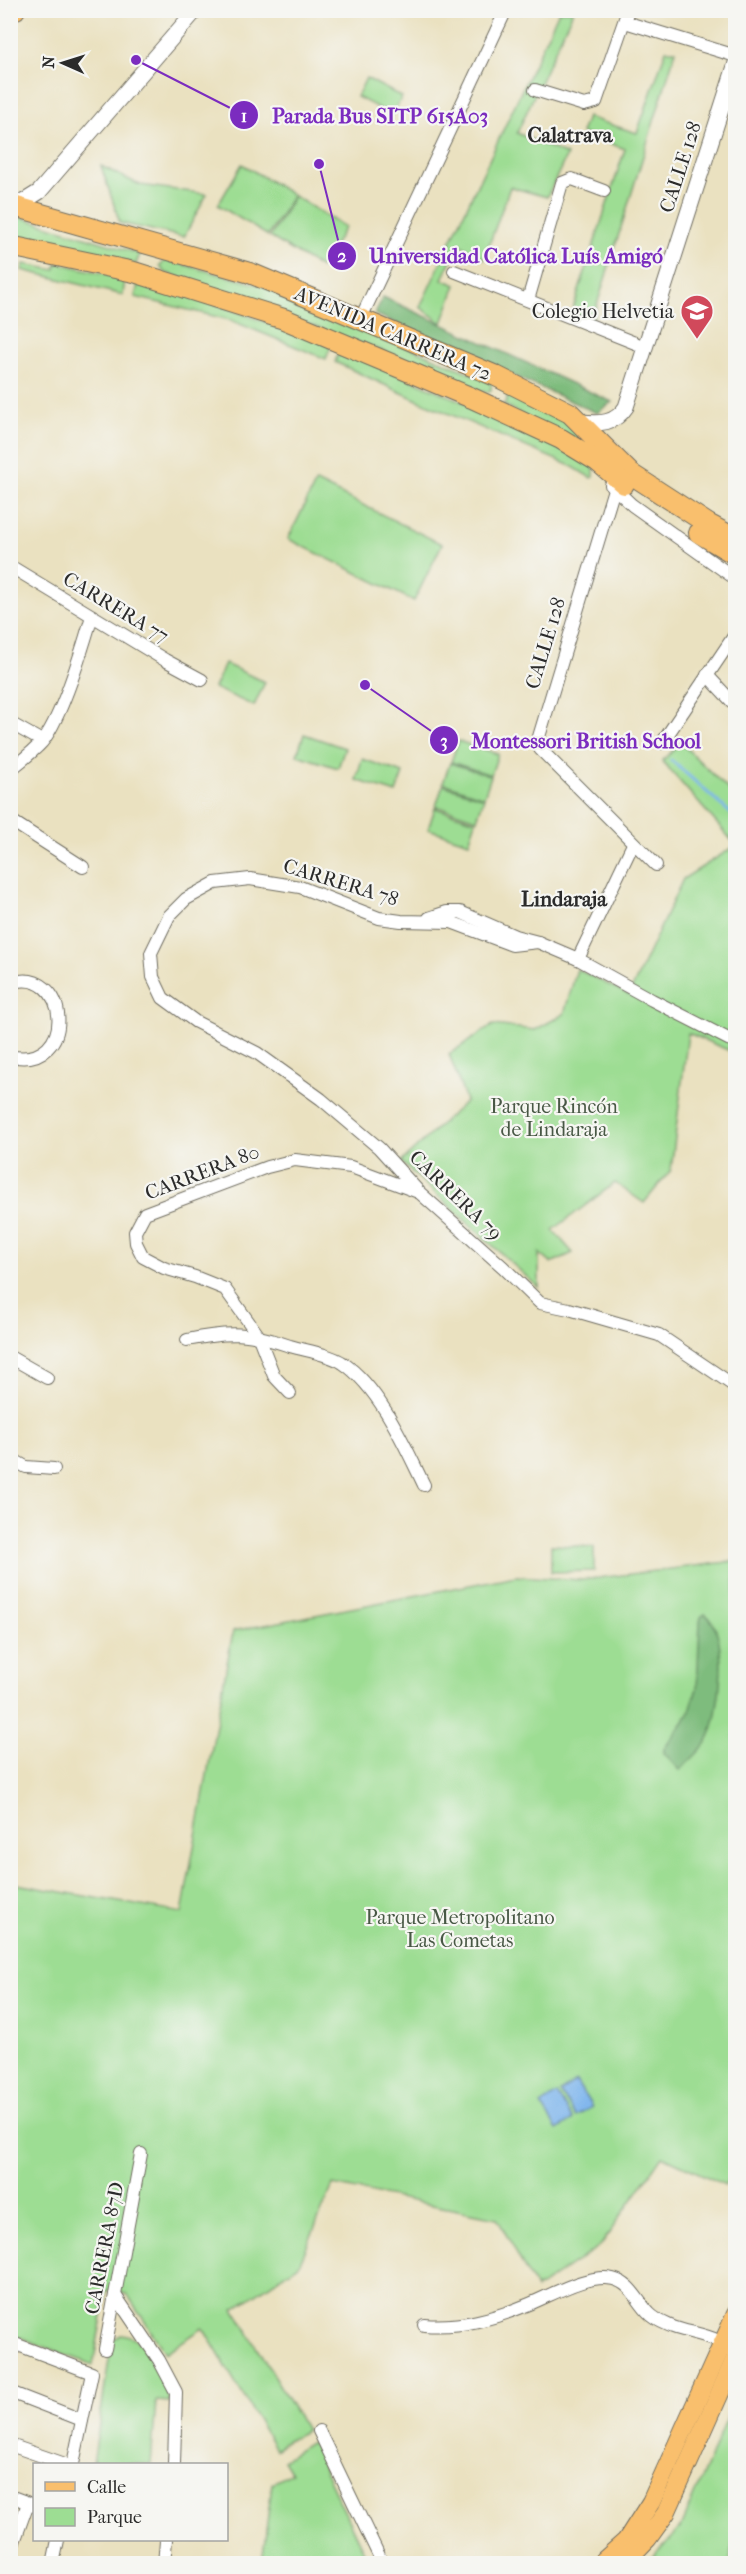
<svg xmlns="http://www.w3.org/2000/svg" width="746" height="2574" font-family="'IM FELL French Canon',serif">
	<rect width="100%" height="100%" fill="#f6f6f2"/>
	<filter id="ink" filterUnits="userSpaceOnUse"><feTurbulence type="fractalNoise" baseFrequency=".0167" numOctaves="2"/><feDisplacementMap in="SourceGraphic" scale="12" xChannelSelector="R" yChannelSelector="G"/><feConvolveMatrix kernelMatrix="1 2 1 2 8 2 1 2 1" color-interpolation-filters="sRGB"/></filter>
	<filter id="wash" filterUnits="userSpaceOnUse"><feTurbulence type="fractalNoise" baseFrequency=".008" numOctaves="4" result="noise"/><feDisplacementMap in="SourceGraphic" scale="24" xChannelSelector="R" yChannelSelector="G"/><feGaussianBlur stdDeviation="1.35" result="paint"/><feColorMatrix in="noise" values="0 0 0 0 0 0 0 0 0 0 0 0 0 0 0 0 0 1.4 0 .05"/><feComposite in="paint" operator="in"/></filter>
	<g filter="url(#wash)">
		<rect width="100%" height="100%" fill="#eae1c0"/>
		<!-- green -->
		<g fill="#9ddd93" stroke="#64845f" stroke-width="1.5">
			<path d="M559,11H573L517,133L567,155L547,197L510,187L484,259L459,244L442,279L456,285L442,323L420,307Z"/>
			<path d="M666,50H676L592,321L572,312L625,149L581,133L587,117L637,133Z"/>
			<path d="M366,78L402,97L392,115L357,97Z"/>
			<path d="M242,164L293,195L268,236L218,205Z"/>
			<path d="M101,166L140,185L207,194L184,237L120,223Z"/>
			<path d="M294,196L345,227L321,268L270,237Z"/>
			<path d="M10,214L140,254L136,264L11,238Z"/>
			<path d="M166,260L267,287L491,382V390L487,392L481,391L432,369L164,272L160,266Z"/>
			<path d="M57,263L125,278L123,295L22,270L24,264L55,270Z"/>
			<path d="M139,280L172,288L331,346L326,359L230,320L135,297Z"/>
			<path d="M340,349L512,423L594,467V477L591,478L573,467L424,403L335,362Z"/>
			<path d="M509,391L570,423L618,470L503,404L506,402Z"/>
			<path d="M316,482L442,544L414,601L288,539Z"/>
			<path d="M225,664L265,682L254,706L214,688Z"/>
			<path d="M304,734L345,748L338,768L297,755Z"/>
			<path d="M458,741L498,754L491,775L451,762Z"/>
			<path d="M681,743L735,796V844L662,761Z"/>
			<path d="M362,759L403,773L396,793L356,780Z"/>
			<path d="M450,763L491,776L484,797L443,783Z"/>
			<path d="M443,785L484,798L477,819L436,806Z"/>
			<path d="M435,808L476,821L469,842L428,829Z"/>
			<path d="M735,846V1053L688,1033L671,1170L644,1203L615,1183L553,1230L573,1253L551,1263L539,1253V1288L401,1162L466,1101L449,1054L493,1025L535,1030L564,1014L577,969L629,995L683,879Z"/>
			<path d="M551,1545L594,1547V1571L551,1572Z"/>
			<path d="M735,1561V2164L725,2185L662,2156L601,2245L536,2289L497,2218L333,2185L299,2265L234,2309L306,2430L275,2449L203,2328L165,2353L127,2294L107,2290L93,2365L11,2334L10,1883L182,1913L233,1631L516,1576L582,1580Z"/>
			<path d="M121,2335C151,2337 163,2377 170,2402L156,2401L151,2464H93L112,2340Z"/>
			<path d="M735,2400L736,2505L731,2563H648L680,2528Z"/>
			<path d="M312,2442L319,2458L369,2563H262L272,2483L291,2473L283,2460Z"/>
		</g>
		<!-- forest -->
		<g fill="#7ebc7d" stroke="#547454" stroke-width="1.5">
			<path d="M383,297L612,402L597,413L375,314Z"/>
			<path d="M705,1614C731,1631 720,1715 708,1739C702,1751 689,1761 680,1770L664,1753V1749L689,1714L697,1688L700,1622L701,1617Z"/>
		</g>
		<!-- water -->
		<g fill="#7eb5ed" stroke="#54708c" stroke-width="1.5">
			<path d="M576,2081L592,2107L576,2117L560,2092Z"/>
			<path d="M557,2094L573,2120L557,2130L541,2105Z"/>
		</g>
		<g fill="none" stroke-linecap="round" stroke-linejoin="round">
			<!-- stream -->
			<path stroke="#7eb5ed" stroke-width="3" d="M671,760L736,818"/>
		</g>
	</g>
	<g filter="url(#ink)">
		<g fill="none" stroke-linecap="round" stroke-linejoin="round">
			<!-- minor casing -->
			<g stroke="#6e6b5f" stroke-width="14">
				<g id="minor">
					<path d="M625,22L736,56"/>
					<path d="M535,90L584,105L596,102L628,10"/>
					<path d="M454,271L645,347"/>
					<path d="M528,300L562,183L572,179L604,191"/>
					<path d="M361,318L506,10"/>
					<path d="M611,485L632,505L736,579"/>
					<path d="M614,489L538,740L540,749L656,865"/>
					<path d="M10,566L165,660L202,680"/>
					<path d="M707,675L736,706"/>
					<path d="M10,723L42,741"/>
					<path d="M662,743L736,633"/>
					<path d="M10,770C21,761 33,752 42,742C62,717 83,647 92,616"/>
					<path d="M10,820L83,867"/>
					<path d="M429,918L447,912H460L515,936L538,942L578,959L652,1000L736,1043"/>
					<path d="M538,942L512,945L451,922L401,921L379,918L300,887L250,879L215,883L186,899L169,916L151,953L153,977L163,998L196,1022L257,1053L321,1099L379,1148L420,1193L503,1267L540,1303L569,1309L659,1335L736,1387"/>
					<path d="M578,959L633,844"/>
					<path d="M10,983C70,963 79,1071 10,1056"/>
					<path d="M187,1340C230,1331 249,1332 290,1346C307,1351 329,1354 343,1363C380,1388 405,1446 424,1485"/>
					<path d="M10,1357L47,1378"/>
					<path d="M290,1393L274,1376L258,1335L225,1289L195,1277L164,1268L143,1257L136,1243L135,1232L145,1213L267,1167L295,1160L351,1167L418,1192"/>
					<path d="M10,1458L26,1467L54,1469"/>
					<path d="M115,2295L159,2360L176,2392L174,2464"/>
					<path d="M424,2325C460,2328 493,2319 527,2305C550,2296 588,2273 613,2279C631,2283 637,2301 649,2313C655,2320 664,2323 673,2327C694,2335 725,2335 736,2358"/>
					<path d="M10,2342L92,2373L73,2464"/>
					<path d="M105,2349L141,2154"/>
					<path d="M10,2392L82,2420"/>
					<path d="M319,2431L383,2564"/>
					<path d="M10,2445L65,2464"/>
					<path d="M10,2496L34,2505"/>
					<path d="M10,2553L28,2503"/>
					<path d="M53,2564L58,2540"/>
					<path d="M164,2564L166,2540"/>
				</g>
			</g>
			<!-- tertiary casing -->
			<g stroke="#6e6b5f" stroke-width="17">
				<g id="tertiary">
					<path d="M10,204L23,202L39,192L196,10"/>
					<path d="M581,422C600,424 615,424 626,407L736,63"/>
				</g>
			</g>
			<!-- primary casing -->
			<g stroke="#6e6b5f" stroke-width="20">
				<g id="primary">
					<path d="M10,12L16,10"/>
					<path d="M600,2564L626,2541L651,2502L736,2314"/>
					<path d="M623,2564L648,2538L666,2513L736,2357"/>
				</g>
			</g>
			<!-- trunk casing -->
			<g stroke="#6e6b5f" stroke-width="22">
				<g id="trunk">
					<path d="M10,205L250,273L496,376L570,413L631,474L708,524L736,539"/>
					<path d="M10,246L134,272L284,319L472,398L561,439L597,461L624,484"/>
					<path d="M699,533L736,555"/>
				</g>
			</g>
			<!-- minor -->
			<use href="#minor" stroke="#fff" stroke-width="12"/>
			<!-- tertiary -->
			<use href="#tertiary" stroke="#fff" stroke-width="15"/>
			<!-- primary -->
			<use href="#primary" stroke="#f9bf6d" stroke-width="18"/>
			<!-- trunk -->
			<use href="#trunk" stroke="#f9bf6d" stroke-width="20"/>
		</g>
	</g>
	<!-- icons -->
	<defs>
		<g id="school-pin" transform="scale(1.725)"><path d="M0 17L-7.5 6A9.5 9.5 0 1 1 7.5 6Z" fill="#d1495b" stroke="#f6f6f2"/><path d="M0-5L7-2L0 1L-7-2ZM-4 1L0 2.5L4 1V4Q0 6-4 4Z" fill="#fff"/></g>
	</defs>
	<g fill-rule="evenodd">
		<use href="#school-pin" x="697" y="311"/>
	</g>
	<g text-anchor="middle" stroke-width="4.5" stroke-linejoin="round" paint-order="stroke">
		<!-- street labels -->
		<g font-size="20" fill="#2b2b2b" stroke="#f6f6f2">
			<text transform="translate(680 167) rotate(-72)" y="7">CALLE 128</text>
			<text transform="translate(393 333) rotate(23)" y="7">AVENIDA CARRERA 72</text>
			<text transform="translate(116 607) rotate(31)" y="7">CARRERA 77</text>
			<text transform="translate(545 643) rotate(-73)" y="7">CALLE 128</text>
			<text transform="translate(341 882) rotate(17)" y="7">CARRERA 78</text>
			<text transform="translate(202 1172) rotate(-21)" y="7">CARRERA 80</text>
			<text transform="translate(456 1195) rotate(44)" y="7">CARRERA 79</text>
			<text transform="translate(104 2248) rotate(-79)" y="7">CARRERA 87D</text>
		</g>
		<!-- poi labels -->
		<g font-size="20" fill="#2b2b2b" stroke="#f6f6f2" text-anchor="end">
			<text x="674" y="318">Colegio Helvetia</text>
		</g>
		<!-- park labels -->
		<g font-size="20" fill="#485845" stroke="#f6f6f2">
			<text x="554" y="1113">Parque Rincón<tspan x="554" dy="23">de Lindaraja</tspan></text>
			<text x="460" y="1924">Parque Metropolitano<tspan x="460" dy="23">Las Cometas</tspan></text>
		</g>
		<!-- neighbourhood labels -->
		<g font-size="21" font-weight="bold" fill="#2b2b2b" stroke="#f6f6f2">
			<text x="570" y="142">Calatrava</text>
			<text x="564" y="906">Lindaraja</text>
		</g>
	</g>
	<!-- callouts -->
	<path fill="none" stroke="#7b2cbf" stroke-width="2" d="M136 60L244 115M319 164L342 256M365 685L444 740"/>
	<g fill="#7b2cbf" stroke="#f6f6f2" stroke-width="2">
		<circle cx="136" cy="60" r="6"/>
		<circle cx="319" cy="164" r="6"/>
		<circle cx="365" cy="685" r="6"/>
		<circle cx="244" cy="115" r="15"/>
		<circle cx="342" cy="256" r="15"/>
		<circle cx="444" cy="740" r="15"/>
	</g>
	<g font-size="18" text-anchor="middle" font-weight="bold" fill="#fff">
		<text x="244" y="122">1</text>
		<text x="342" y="262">2</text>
		<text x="444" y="747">3</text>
	</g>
	<g font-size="21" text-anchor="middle" font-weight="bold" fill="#7b2cbf" stroke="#f6f6f2" stroke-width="4.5" stroke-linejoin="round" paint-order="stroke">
		<text x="380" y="123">Parada Bus SITP 615A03</text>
		<text x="516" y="263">Universidad Católica Luís Amigó</text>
		<text x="586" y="748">Montessori British School</text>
	</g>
	<!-- margin -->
	<rect width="746" height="2574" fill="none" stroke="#f6f6f2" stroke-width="36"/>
	<!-- legend -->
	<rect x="33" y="2463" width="195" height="78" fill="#f6f6f2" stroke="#a5a5a2" stroke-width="1.5"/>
	<rect x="45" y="2482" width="30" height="9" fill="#f9bf6d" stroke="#a5a5a2" stroke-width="1.5"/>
	<text x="87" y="2493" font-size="18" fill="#2b2b2b">Calle</text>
	<rect x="45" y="2508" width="30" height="18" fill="#9ddd93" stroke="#a5a5a2" stroke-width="1.5"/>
	<text x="87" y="2523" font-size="18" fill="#2b2b2b">Parque</text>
	<!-- north arrow -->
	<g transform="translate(63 63) rotate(273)" stroke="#f6f6f2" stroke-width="4.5" paint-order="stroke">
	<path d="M0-4.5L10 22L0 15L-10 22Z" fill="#2b2b2b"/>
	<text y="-9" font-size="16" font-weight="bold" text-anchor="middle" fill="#2b2b2b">N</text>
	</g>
</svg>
